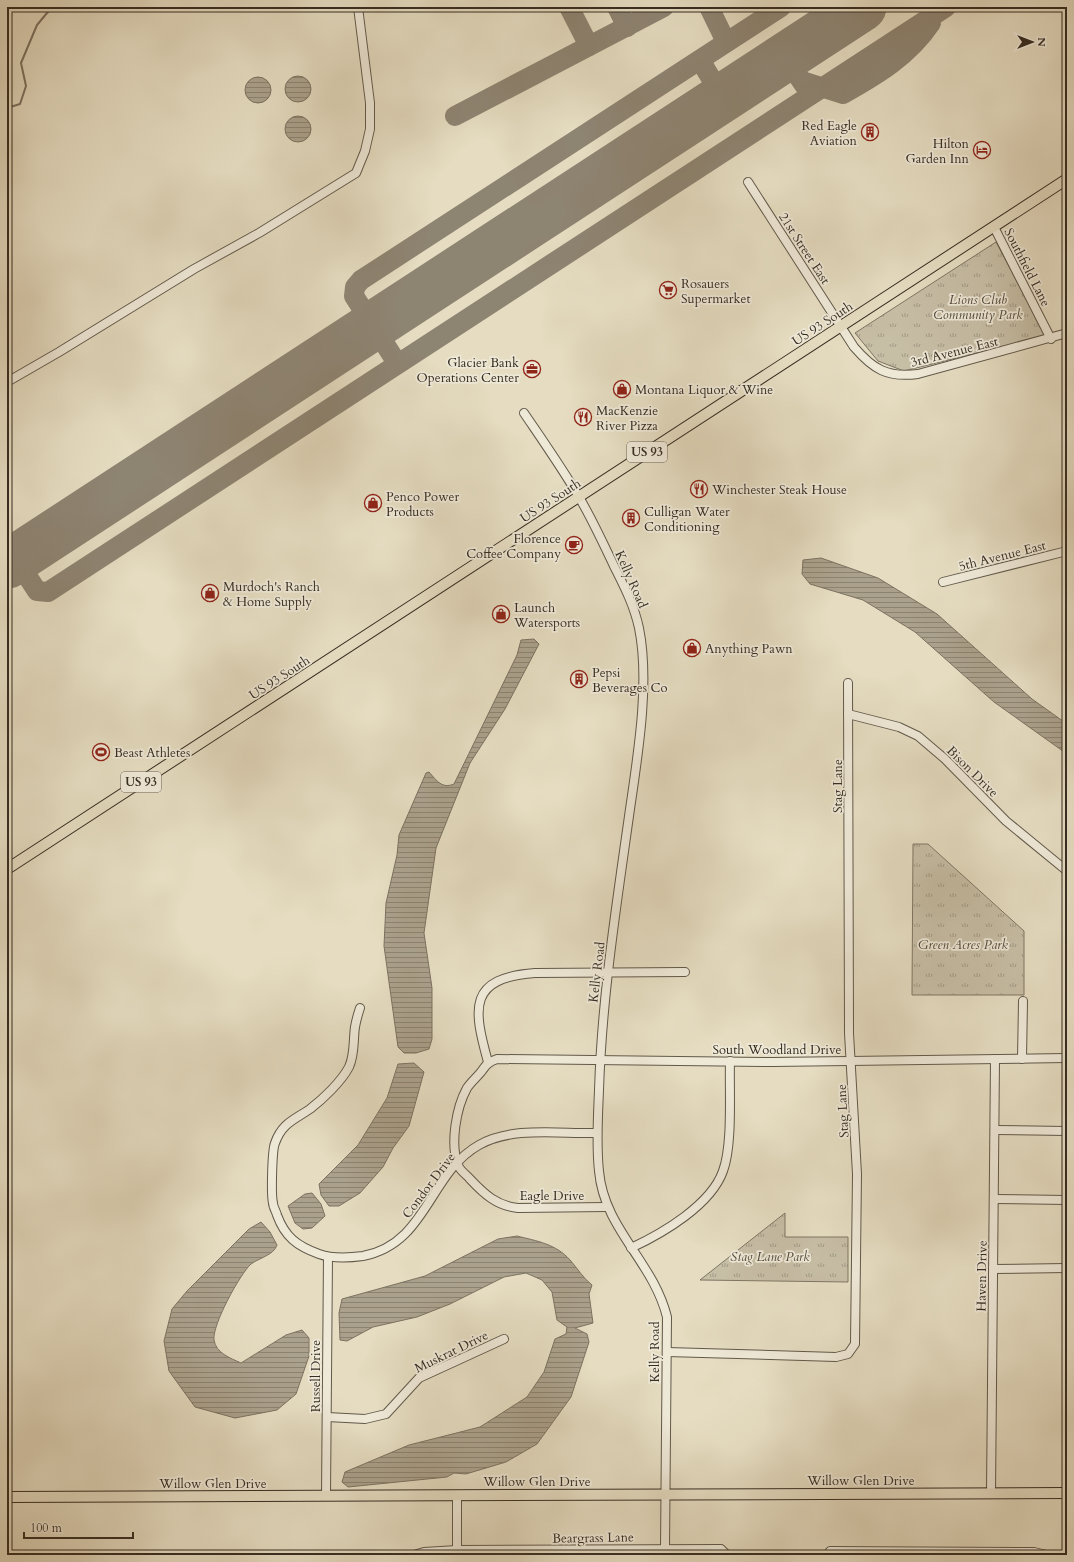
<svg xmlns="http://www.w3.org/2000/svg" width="1074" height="1562" font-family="Cardo,serif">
	<defs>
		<pattern id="park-tufts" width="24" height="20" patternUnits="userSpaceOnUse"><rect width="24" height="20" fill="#c7bea6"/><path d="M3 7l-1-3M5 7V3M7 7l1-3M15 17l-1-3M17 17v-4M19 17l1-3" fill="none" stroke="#a29b87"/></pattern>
		<pattern id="water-rules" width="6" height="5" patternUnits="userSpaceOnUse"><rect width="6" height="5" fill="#aaa08b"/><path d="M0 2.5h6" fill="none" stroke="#8b8371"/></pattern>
	</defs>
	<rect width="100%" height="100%" fill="#e5dcc1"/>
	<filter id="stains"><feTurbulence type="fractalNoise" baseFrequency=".005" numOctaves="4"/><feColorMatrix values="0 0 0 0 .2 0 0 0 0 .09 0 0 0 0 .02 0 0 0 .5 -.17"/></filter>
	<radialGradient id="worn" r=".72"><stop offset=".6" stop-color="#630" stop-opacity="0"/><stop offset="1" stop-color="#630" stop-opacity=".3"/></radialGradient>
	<!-- park -->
	<g fill="url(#park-tufts)" stroke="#7e7664">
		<path d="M996,242L1046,336L904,371L878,361L855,333Z"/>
		<path d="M913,844H928L1024,931V995H912Z"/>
		<path d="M785,1213V1237H848V1282L700,1280Z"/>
	</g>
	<!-- water -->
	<g fill="url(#water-rules)" stroke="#7c7261">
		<circle cx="298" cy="89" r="13"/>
		<circle cx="258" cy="90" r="13"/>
		<circle cx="298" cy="129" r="13"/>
		<path d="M821,558L878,578L937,614L1032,699L1067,724V754L994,702L915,632L863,600L810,584L802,574L803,560Z"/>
		<path d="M534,639L539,644L505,709L470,763L436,848L424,933L432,988V1039L429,1049L416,1053H404L398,1047L384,946L386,903L397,855L399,835L426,773L429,772C437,781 442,789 454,784L517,655L521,640Z"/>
		<path d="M414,1063L424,1072L409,1126L393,1148L383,1167L360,1193L339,1206H329L321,1195L319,1184L358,1145L387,1098L398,1064Z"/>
		<path d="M312,1193L321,1204L325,1216L312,1228L303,1229L295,1223L288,1206L305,1194Z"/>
		<path d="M261,1222L270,1232L277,1245C274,1255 259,1258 251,1264C240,1274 212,1325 214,1340C216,1353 230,1358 241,1363L286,1335L302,1330L309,1338V1356L296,1394L277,1410L235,1418L195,1407L169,1371L164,1341L172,1309L187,1291L249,1229Z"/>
		<path d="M517,1236C537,1241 556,1244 570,1260C578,1269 583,1278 592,1285L589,1294L593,1323L575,1328L587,1334L589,1342L571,1397L537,1444L506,1462L466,1474L454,1473L447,1477L348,1487L342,1482L345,1472L409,1445L480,1427L527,1397L544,1372L555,1339L566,1334L567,1327L557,1320L552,1292L542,1280L526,1273L504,1277L450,1304L417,1317L373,1327L347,1341L340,1340L339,1313L342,1299L425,1276L498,1239Z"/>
	</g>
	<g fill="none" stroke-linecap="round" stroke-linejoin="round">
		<!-- stream -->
		<path stroke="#7c7261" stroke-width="2" d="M7,108L20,104L26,86L21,63L37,25L52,7"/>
		<!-- taxiway -->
		<g stroke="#8e8472" stroke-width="20">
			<path d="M569,7L589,46"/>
			<path d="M617,7L627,27"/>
			<path d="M709,7L726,42"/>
			<path d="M785,57L809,92"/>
			<path d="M700,60L723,98"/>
			<path d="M802,81L843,94C877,75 909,56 931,23"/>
			<path d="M455,116L664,7"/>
			<path d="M397,363L354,296L355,287L361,280L781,7"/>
			<path d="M16,559L37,591L48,592L946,7"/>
		</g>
		<!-- runway -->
		<path stroke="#8e8472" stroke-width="49" d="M8,564L862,7"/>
		<!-- minor casing -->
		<g stroke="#62594a" stroke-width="10">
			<g id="minor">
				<path d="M748,182L854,347C873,369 887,378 918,374L1067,333"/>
				<path d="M994,227L1051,339"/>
				<path d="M7,382L59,352L194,269L259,233L356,173L365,151L370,129V103L358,7"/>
				<path d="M524,413C543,441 562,468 579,497C592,519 603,543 614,566C624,586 634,605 639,628C650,682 638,754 630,809C617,902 602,995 599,1090C598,1117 596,1144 599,1171C604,1229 653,1261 667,1317L665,1548"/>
				<path d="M943,582L1067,551"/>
				<path d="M848,714L899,727L918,736L945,759L1006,821L1067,871"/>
				<path d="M360,1008C358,1014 356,1021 355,1027C353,1041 355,1054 349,1067C341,1082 323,1099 310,1109C294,1120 282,1123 275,1143C272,1150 271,1195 273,1203C273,1207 276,1211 277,1215C285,1237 297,1246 319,1254C333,1259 348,1258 363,1256C427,1244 429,1173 479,1145C512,1126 560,1134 597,1133"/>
				<path d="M1022,1059L1023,1001"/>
				<path d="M488,1062C473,1008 468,978 535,973L685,972"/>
				<path d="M995,1130L1067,1131"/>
				<path d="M994,1199L1067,1200"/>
				<path d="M607,1207L518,1208C497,1206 484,1194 470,1179C467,1175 460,1171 458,1165C450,1144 456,1108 467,1088C471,1082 476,1078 481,1072C486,1065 488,1062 497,1059L773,1062L1067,1058"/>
				<path d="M631,1248C663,1233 711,1205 723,1171C733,1144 729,1091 730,1061"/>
				<path d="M993,1269L1067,1268"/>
				<path d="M667,1352L836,1357L848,1354L855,1344L857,1174L849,1033L848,683"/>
				<path d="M327,1417L365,1419L386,1414L419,1378L504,1339"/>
				<path d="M991,1493L995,1059"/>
				<path d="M326,1495L328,1257"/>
				<path d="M457,1550V1495"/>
				<path d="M414,1555L424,1552L457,1550L721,1549L727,1555"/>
				<path d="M828,1555L830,1551L1034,1552L1046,1555"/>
			</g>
		</g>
		<!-- major casing -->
		<g stroke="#362d22" stroke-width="12">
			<g id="major">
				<path d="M7,869L1067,179"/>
				<path d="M7,1497L1067,1493"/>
			</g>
		</g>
		<!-- minor -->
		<use href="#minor" stroke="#eee8d7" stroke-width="8"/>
		<!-- major -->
		<use href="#major" stroke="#e5dcc1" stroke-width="10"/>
	</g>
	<!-- icons -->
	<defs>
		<g id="building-ring" transform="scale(0.9)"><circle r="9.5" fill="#eee8d7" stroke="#8f2418" stroke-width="1.5"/><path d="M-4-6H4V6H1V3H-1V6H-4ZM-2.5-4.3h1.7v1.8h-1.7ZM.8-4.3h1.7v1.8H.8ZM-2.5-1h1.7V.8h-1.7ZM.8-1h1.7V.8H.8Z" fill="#8f2418"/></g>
		<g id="hotel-ring" transform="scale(0.9)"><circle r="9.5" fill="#eee8d7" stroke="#8f2418" stroke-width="1.5"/><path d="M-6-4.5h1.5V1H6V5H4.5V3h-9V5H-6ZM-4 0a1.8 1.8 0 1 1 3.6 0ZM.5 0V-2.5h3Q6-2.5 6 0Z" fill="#8f2418"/></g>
		<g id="supermarket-ring" transform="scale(0.9)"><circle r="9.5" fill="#eee8d7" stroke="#8f2418" stroke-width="1.5"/><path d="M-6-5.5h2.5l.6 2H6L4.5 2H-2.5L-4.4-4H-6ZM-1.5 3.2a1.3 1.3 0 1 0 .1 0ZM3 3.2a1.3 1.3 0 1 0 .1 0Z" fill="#8f2418"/></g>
		<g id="office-ring" transform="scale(0.9)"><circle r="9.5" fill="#eee8d7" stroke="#8f2418" stroke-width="1.5"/><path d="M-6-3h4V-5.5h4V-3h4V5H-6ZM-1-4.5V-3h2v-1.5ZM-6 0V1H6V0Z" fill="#8f2418"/></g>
		<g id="shop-ring" transform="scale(0.9)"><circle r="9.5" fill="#eee8d7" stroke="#8f2418" stroke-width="1.5"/><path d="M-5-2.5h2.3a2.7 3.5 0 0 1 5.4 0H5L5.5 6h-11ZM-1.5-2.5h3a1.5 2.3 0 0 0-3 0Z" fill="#8f2418"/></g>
		<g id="restaurant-ring" transform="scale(0.9)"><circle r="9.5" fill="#eee8d7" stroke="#8f2418" stroke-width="1.5"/><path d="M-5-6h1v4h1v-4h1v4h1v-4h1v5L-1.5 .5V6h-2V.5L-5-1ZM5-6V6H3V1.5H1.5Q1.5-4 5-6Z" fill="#8f2418"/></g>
		<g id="cafe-ring" transform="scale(0.9)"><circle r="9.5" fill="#eee8d7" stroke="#8f2418" stroke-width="1.5"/><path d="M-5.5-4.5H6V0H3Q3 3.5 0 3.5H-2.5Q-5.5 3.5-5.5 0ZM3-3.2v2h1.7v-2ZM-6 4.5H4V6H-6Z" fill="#8f2418"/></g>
		<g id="stadium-ring" transform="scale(0.9)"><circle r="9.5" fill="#eee8d7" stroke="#8f2418" stroke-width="1.5"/><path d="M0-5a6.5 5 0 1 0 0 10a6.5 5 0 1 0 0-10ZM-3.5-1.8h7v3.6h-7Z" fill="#8f2418"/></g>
	</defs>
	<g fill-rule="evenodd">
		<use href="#building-ring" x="870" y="132"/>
		<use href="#hotel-ring" x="982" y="150"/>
		<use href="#supermarket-ring" x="668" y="290"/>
		<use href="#office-ring" x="532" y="369"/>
		<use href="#shop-ring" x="622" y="389"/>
		<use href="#restaurant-ring" x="583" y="417"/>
		<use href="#restaurant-ring" x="699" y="489"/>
		<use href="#shop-ring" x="373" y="503"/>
		<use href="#building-ring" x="631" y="518"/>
		<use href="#cafe-ring" x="574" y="545"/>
		<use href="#shop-ring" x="210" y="593"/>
		<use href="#shop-ring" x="501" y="614"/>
		<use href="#shop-ring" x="692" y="648"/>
		<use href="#building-ring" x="579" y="679"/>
		<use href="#stadium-ring" x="101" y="752"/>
	</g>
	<g text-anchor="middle" stroke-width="3.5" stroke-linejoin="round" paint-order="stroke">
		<!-- shield labels -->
		<g fill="#eee8d7" stroke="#6d6558" stroke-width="1">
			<rect x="627" y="442" width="40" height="20" rx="3"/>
			<rect x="121" y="772" width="40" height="20" rx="3"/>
		</g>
		<g font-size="12" font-weight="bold" fill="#362d22">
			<text x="647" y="456">US 93</text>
			<text x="141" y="786">US 93</text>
		</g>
		<!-- poi labels -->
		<g font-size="13" fill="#362d22" stroke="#eee8d7" text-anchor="start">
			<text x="857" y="130" text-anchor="end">Red Eagle<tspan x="857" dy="15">Aviation</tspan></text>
			<text x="969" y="148" text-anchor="end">Hilton<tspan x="969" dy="15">Garden Inn</tspan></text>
			<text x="681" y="288">Rosauers<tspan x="681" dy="15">Supermarket</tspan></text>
			<text x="519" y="367" text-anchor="end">Glacier Bank<tspan x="519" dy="15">Operations Center</tspan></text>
			<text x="635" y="394">Montana Liquor &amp; Wine</text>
			<text x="596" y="415">MacKenzie<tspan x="596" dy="15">River Pizza</tspan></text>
			<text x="712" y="494">Winchester Steak House</text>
			<text x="386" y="501">Penco Power<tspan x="386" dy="15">Products</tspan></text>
			<text x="644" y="516">Culligan Water<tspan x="644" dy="15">Conditioning</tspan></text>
			<text x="561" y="543" text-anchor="end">Florence<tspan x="561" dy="15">Coffee Company</tspan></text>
			<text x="223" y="591">Murdoch's Ranch<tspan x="223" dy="15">&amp; Home Supply</tspan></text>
			<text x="514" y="612">Launch<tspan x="514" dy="15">Watersports</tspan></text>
			<text x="705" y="653">Anything Pawn</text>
			<text x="592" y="677">Pepsi<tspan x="592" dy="15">Beverages Co</tspan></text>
			<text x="114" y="757">Beast Athletes</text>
		</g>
		<!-- street labels -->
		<g font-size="13" fill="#362d22" stroke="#eee8d7">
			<text transform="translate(805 248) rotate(57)" y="5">21st Street East</text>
			<text transform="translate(1028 267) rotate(63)" y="5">Southfield Lane</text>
			<text transform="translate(822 323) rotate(-33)" y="5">US 93 South</text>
			<text transform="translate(954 351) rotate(-14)" y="5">3rd Avenue East</text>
			<text transform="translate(550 500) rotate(-33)" y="5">US 93 South</text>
			<text transform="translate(1002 555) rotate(-14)" y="5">5th Avenue East</text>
			<text transform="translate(632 579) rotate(66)" y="5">Kelly Road</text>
			<text transform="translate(279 677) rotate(-33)" y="5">US 93 South</text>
			<text transform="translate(973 771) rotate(45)" y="5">Bison Drive</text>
			<text transform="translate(837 786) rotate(-90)" y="5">Stag Lane</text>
			<text transform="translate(596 972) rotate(-83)" y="5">Kelly Road</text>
			<text x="777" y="1054">South Woodland Drive</text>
			<text transform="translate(842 1111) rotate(-93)" y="5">Stag Lane</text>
			<text transform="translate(428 1185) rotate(-53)" y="5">Condor Drive</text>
			<text x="552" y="1200">Eagle Drive</text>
			<text transform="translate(981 1276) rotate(-89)" y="5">Haven Drive</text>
			<text transform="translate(451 1351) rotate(-26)" y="5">Muskrat Drive</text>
			<text transform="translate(654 1352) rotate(-90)" y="5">Kelly Road</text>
			<text transform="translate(315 1376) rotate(-90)" y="5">Russell Drive</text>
			<text x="861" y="1485">Willow Glen Drive</text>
			<text x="537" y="1486">Willow Glen Drive</text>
			<text x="213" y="1488">Willow Glen Drive</text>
			<text transform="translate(593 1537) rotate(-1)" y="5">Beargrass Lane</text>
		</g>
		<!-- park labels -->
		<g font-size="13" font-style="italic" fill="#534a3c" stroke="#eee8d7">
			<text x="978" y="304">Lions Club<tspan x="978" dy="15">Community Park</tspan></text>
			<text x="963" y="949">Green Acres Park</text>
			<text x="770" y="1261">Stag Lane Park</text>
		</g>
	</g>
	<!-- margin -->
	<rect width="1074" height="1562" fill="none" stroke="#e5dcc1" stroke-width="24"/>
	<rect x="8" y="8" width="1058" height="1546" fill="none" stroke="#362d22" stroke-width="2"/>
	<rect x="12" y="12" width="1050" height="1538" fill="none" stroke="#362d22"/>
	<!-- north arrow -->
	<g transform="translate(1032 42) rotate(90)" stroke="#eee8d7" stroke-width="3" paint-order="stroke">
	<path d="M0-3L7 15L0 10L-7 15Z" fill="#362d22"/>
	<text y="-6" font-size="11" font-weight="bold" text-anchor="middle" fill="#362d22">N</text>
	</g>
	<!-- scale -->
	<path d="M24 1532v6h109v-6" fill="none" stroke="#362d22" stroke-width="2"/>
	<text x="30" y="1532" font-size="12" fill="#362d22" stroke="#eee8d7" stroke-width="3" paint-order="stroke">100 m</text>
	<rect width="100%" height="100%" filter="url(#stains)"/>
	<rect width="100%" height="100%" fill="url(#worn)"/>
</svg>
